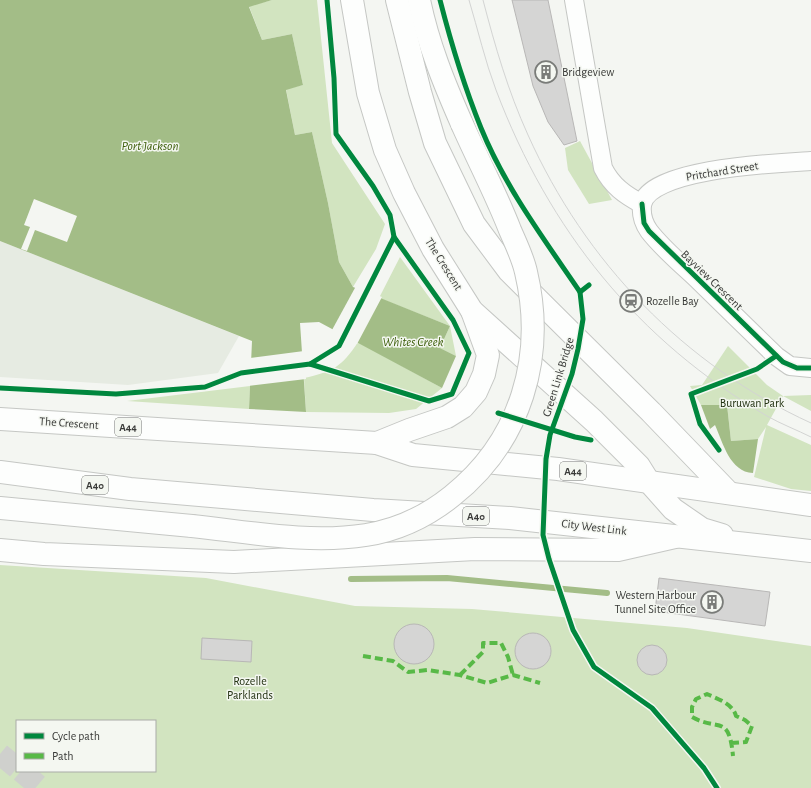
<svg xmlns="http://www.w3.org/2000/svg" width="811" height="788" font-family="'Alegreya Sans',sans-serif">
	<rect width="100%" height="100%" fill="#f4f6f2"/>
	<!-- built -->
	<path fill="#e6ebe2" d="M0,241L239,336L218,373L128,385L0,377Z"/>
	<!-- green -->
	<g fill="#d2e4c0" fill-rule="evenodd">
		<path d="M272,0H317L332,143L385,224L376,249L353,287L339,262L328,203L312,132L295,135L286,89L303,85L292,34L262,40L249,6Z"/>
		<path d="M580,141L612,200L589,204L568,170L565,148Z"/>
		<path d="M400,257L450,326L456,356L440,348L450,326L379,298Z"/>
		<path d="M358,342L442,388L416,409L389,413L306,412L304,378C332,372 342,367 358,342Z"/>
		<path d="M728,346L767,385L783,396L811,395V411L783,396L767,425L811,445V491L791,489L754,477L766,427L758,439L731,441L727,405H701L690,386L702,385Z"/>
		<path d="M250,386L249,409L127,401Z"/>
		<path d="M0,565L206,578L355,606L472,609L687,628L811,646V788H0ZM17,721H155V771H17Z"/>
	</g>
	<!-- water -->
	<g fill="#a3bd87">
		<path d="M0,0H272L249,7L262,40L292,34L303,85L286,90L295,135L312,132L328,203L339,262L353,287L450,326L440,348L456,356L442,388L319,322L300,323L306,412L249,409L252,341L0,241Z"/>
		<path d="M701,405H727L731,441L758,439L753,473C730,472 723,443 715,425L710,429Z"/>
	</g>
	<!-- pier -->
	<g fill="#f4f6f2">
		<path d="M34,199L77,216L67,242L35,230L27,251L21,249L30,227L24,225Z"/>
		<path d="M356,286L382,297L357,344L332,330Z"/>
		<path d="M304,351L306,379L248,386L250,358Z"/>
	</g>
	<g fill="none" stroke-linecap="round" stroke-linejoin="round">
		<!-- stream -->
		<path stroke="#a3bd87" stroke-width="6" d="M351,579L447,578L607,593"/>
	</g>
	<!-- building -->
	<g fill="#d5d5d4" stroke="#b8b7b6">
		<path d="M512,0H548L577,141L564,145L548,122L533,86Z"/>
		<path d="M659,578L770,592L765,626L655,611Z"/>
		<circle cx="414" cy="644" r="20"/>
		<circle cx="533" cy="651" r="18"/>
		<path d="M202,638L252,641L251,662L201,659Z"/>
		<circle cx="652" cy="660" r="15"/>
	</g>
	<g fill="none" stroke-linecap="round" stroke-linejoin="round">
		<!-- motorway-tunnel -->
		<g stroke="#cfd0cd" stroke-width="22" stroke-dasharray="22 11" stroke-linecap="butt">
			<path d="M0,754L17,768"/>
			<path d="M21,771L41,788"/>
		</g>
		<!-- minor casing -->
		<g stroke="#c5c7c4" stroke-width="20">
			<g id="minor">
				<path d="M574,0L603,168C612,186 625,195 642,204"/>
				<path d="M811,161C780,163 648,168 642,205C641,214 644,224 649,231C662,248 680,263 696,278C723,304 749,330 776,356L790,366L811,368"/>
			</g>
		</g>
		<!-- primary casing -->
		<g stroke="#c5c7c4" stroke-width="24">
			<g id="primary">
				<path d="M352,0L368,93L385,150L404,193L433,249L472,311L594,421L639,466L649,482"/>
				<path d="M397,0L420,92L435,143L474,224L509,271L651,412L729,493"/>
			</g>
		</g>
		<!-- trunk casing -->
		<g stroke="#c5c7c4" stroke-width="24">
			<g id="trunk">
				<path d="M419,0C428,44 444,83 462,124"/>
				<path d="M0,419L377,443L413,455L558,469L811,505"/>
				<path d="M377,443L409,430L447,417L463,407L476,392L484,374L488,355L472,311"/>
				<path d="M0,472L130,489L373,510L510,518L811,551"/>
				<path d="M649,482L673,509L702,529L722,535"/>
				<path d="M0,508L192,526"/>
			</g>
		</g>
		<!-- motorway casing -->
		<g stroke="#c5c7c4" stroke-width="24">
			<path id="motorway" d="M0,550L44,554L234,562L475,549L618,550L675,537"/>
		</g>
		<!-- minor -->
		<use href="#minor" stroke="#fdfefd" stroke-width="18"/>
		<!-- primary -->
		<use href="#primary" stroke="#fdfefd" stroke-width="22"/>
		<!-- trunk -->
		<use href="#trunk" stroke="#fdfefd" stroke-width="22"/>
		<!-- motorway -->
		<use href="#motorway" stroke="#fdfefd" stroke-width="22"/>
		<!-- tram -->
		<g stroke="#d3d4d3" stroke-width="1">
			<path d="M469,0C478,30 485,61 496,90C549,230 637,340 767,416C781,424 797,430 811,437"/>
			<path d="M483,0C495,46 508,91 528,135C585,262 684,365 811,423"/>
		</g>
		<!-- trunk-bridge casing -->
		<g stroke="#c5c7c4" stroke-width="24" stroke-linecap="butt">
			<path id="trunk-bridge" d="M192,526C249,532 309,544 366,535C398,530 427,516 452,496C521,441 546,357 526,272C523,258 516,244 510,230C496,194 478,160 462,124"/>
		</g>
		<!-- trunk-bridge -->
		<use href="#trunk-bridge" stroke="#fdfefd" stroke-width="22"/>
		<!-- quiet -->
		<g stroke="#58b947" stroke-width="4" stroke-dasharray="8 4" stroke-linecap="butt">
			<path d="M363,656L393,661L408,672L428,670L460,675L487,683L513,675L540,683"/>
			<path d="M460,675L483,652V643H501L508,657L513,675"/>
			<path d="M731,743L746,742L752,726L745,720L736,716C733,704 718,699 707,694L696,699L692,707V717C718,732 729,713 733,756"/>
		</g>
		<!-- cycleway casing -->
		<g stroke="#f4f7f1" stroke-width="8">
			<g id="cycleway">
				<path d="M440,0C451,43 464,86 481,128C505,187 544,239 580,292L589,285"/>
				<path d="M642,204L644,223L649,231L783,362L797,368H811"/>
				<path d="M580,292L583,319L578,349L572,374L550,435L546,459L543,535L549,559L573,630L594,667L652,708L704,768L717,788"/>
				<path d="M310,364L429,401L452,394L469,353L453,320L394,237"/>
				<path d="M0,388L116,394L205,387L241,373L310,364L339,346L394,237L390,215L373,186L336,134L334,78L327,0"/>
				<path d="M498,413L575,437L591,440"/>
				<path d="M719,450L700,424L691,394L757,369L776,356"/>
			</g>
		</g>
		<!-- cycleway -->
		<use href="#cycleway" stroke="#00873e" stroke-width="5"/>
	</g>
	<!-- icons -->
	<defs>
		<g id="building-ring" transform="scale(1.15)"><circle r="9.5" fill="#f4f7f1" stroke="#7a7c79" stroke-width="1.5"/><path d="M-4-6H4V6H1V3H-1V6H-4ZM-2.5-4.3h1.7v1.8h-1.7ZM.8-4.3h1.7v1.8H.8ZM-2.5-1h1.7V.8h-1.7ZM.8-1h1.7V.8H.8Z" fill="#7a7c79"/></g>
		<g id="station-ring" transform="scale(1.15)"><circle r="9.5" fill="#f4f7f1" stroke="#7a7c79" stroke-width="1.5"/><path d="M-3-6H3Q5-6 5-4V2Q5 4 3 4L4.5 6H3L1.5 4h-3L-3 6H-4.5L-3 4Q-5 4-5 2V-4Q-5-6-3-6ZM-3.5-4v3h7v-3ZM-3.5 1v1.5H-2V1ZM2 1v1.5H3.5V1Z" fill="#7a7c79"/></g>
	</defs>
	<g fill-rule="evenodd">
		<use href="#building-ring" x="546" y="72"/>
		<use href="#station-ring" x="631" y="301"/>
		<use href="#building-ring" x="712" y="602"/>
	</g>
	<g text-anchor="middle" stroke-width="3" stroke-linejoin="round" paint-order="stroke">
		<!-- shield labels -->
		<g fill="#f4f7f1" stroke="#717370" stroke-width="1">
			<rect x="115" y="418" width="26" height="18" rx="3"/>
			<rect x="560" y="462" width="26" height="18" rx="3"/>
			<rect x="82" y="476" width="26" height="18" rx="3"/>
			<rect x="463" y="507" width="26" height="18" rx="3"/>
		</g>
		<g font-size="11" font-weight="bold" fill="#393a38">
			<text x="128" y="431">A44</text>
			<text x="573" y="475">A44</text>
			<text x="95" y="489">A40</text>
			<text x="476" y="520">A40</text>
		</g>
		<!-- poi labels -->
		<g font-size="12" fill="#393a38" stroke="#f4f7f1" text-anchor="start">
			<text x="562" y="76">Bridgeview</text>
			<text x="646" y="305">Rozelle Bay</text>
			<text x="696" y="599" text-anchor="end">Western Harbour<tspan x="696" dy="14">Tunnel Site Office</tspan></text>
		</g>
		<!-- street labels -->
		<g font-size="12" fill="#393a38" stroke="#f4f7f1">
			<text transform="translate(722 171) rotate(-9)" y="4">Pritchard Street</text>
			<text transform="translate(444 264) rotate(58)" y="4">The Crescent</text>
			<text transform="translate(712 280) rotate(44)" y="4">Bayview Crescent</text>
			<text transform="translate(558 377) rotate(-73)" y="4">Green Link Bridge</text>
			<text transform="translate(69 423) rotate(4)" y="4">The Crescent</text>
			<text transform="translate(594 527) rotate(7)" y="4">City West Link</text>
		</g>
		<!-- park labels -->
		<g font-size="12" fill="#223111" stroke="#f4f7f1">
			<text x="752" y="407">Buruwan Park</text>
			<text x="250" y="685">Rozelle<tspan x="250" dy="14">Parklands</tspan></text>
		</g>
		<!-- water labels -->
		<g font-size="13" font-style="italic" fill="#3d5e0a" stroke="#f4f7f1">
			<text x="150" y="150">Port Jackson</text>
			<text x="413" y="346">Whites Creek</text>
		</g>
	</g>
	<!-- legend -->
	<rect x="16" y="720" width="140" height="52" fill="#f4f7f1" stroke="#a9aba7"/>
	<rect x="24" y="733" width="20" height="6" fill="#00873e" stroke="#a9aba7"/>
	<text x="52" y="740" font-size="12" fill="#393a38">Cycle path</text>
	<rect x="24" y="753" width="20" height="6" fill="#58b947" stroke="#a9aba7"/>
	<text x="52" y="760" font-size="12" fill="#393a38">Path</text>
</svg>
